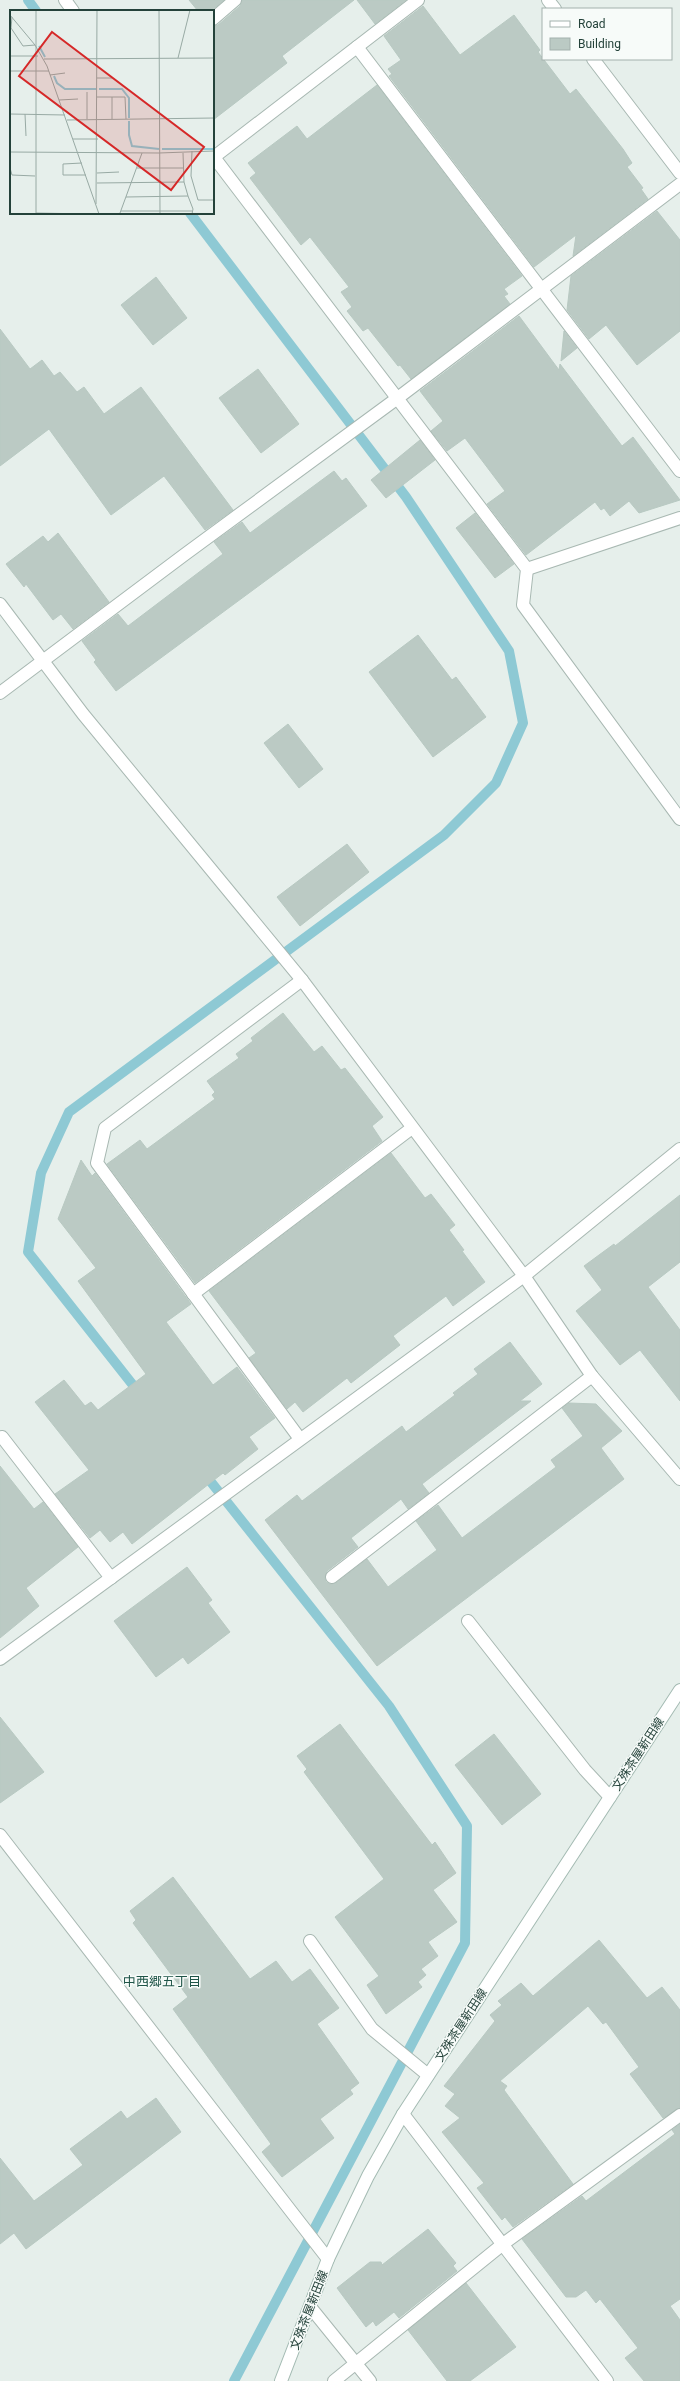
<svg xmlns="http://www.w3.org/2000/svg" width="680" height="2381" font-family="Roboto,'Noto Sans JP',sans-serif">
	<rect width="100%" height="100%" fill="#e6efeb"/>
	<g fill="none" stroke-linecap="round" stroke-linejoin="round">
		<!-- stream -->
		<g stroke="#8ec9d4" stroke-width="10">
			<path d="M28,0L36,11"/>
			<path d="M140,1394L28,1252L41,1173L69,1112L444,835L496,783L523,723L509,651L406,497L190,213"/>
			<path d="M203,1472L389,1706L467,1826L465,1943L234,2381"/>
		</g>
	</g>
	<!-- building -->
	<g fill="#bbcac4" stroke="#b8c9c2">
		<path d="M189,0H224L211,11H198Z"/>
		<path d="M242,0H354L282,56L287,63L213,120V26L218,25L240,6Z"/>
		<path d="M357,0H406L375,24Z"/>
		<path d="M423,6L460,55L514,15L540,50L538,52L570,94L576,89L623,149L632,163L627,167L643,188L641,189L648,199L573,256L576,235L534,267L389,76L392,74L388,69L401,60L384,36Z"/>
		<path d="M377,85L522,276L504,289L508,294L504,296L510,304L411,379L400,365L398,366L368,328L363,331L347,311L352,307L341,292L349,287L310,237L301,245L250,178L256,173L248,163L297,126L307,139Z"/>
		<path d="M657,211L680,240V331L637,365L606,325L589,339L567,310L571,276Z"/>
		<path d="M156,277L187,318L153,345L121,305Z"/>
		<path d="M519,316L559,370L560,364L622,446L633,437L680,500L639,513L629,501L610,516L604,508L601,510L595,502L526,555L487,504L505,491L465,438L447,451L431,431L443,421L420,391Z"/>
		<path d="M0,329L30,369L42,360L54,376L60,372L77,392L84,387L104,414L141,387L233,510L205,530L164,476L111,515L49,429L0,466Z"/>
		<path d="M564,331L577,348L561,361Z"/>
		<path d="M258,369L299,424L261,453L219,398Z"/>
		<path d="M420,440L435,460L386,498L371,480Z"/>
		<path d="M334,471L342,481L346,478L367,506L116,691L94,662L96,660L82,641L118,614L128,626L223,554L214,542L242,522L250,533Z"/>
		<path d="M475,513L514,564L495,578L456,528Z"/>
		<path d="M58,533L109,602L73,629L61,614L53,620L26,584L24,587L6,564L43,536L48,542Z"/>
		<path d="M418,635L452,680L456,677L486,717L433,757L369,672Z"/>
		<path d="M288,724L323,769L299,788L264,743Z"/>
		<path d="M347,844L369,872L300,926L277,897Z"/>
		<path d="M283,1013L314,1052L322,1046L341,1070L345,1068L383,1117L372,1126L382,1141L195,1283L107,1164L140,1140L147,1149L215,1099L212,1095L215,1092L207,1081L239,1058L236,1054L253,1041L251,1038Z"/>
		<path d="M391,1153L425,1198L431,1194L455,1225L449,1230L464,1250L462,1251L485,1282L453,1306L446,1296L393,1336L400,1345L351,1383L347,1378L303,1412L295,1402L287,1409L249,1358L256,1353L209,1291Z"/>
		<path d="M81,1160L92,1176L95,1173L191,1304L166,1322L213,1385L237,1367L275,1418L249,1437L258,1449L225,1475L223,1473L132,1544L123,1532L110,1542L100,1530L90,1538L55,1494L89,1470L35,1402L64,1380L85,1406L91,1402L98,1410L146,1374L78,1281L96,1268L58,1219Z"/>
		<path d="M680,1195V1262L648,1287L680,1330V1401L640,1350L620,1365L576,1311L602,1290L584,1266L614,1244L615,1246Z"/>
		<path d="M510,1342L542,1384L520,1401H531L422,1484L429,1493L408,1509L401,1499L351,1538L358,1547L327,1571L325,1578L326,1582L330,1584L336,1583L367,1559L388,1587L437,1550L416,1521L438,1505L462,1538L556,1467L551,1460L583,1436L562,1408L569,1403L596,1404L622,1431L601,1448L624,1479L377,1666L265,1520L297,1495L302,1501L402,1426L406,1432L455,1395L453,1393L478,1374L474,1369Z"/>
		<path d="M0,1466L34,1509L43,1502L78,1547L26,1588L39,1606L0,1638Z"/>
		<path d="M187,1567L212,1600L208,1603L230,1632L188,1664L183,1657L156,1677L114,1621Z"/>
		<path d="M0,1717L44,1772L0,1803Z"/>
		<path d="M340,1724L432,1845L435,1842L456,1873L433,1890L457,1922L428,1942L438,1956L421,1969L426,1975L418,1982L422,1987L386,2014L367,1985L379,1976L335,1917L384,1879L304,1772L307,1769L297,1756Z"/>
		<path d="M494,1734L541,1794L502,1825L455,1765Z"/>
		<path d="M173,1877L250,1979L276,1961L292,1982L310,1969L339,2008L317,2024L359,2083L350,2090L353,2094L320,2119L334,2138L282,2177L262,2152L271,2144L173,2009L188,1997L133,1923L136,1920L130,1911Z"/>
		<path d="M599,1940L647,1998L662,1987L680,2010V2108L663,2118L630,2074L639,2067L606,2022L603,2024L588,2006L500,2081L507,2086L504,2090L573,2184L513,2227L505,2217L502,2220L477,2188L484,2183L442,2132L460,2118L445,2106L455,2094L444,2086L495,2021L490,2015L502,2005L498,2001L521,1983L533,1996Z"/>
		<path d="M156,2098L181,2132L26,2249L14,2233L0,2244V2158L34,2201L83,2165L70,2149L121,2111L127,2119Z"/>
		<path d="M680,2124V2299L670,2306L680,2320V2381H644L625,2358L638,2348L600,2299L596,2303L586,2290L576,2297H566L522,2239L582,2196L586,2201L675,2134L672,2130Z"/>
		<path d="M428,2229L456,2263L453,2266L457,2271L399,2318L394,2312L376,2326L373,2321L366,2327L337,2288L370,2262H381L382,2265Z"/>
		<path d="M466,2283L516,2347L470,2381H447L408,2330Z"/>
	</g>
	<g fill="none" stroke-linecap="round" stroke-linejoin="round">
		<!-- street casing -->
		<g stroke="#a8b8b2" stroke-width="14">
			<g id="street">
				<path d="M65,0L73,11"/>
				<path d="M548,0L555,9"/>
				<path d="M213,19L235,0"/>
				<path d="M357,47L680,471"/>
				<path d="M593,59L680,173"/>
				<path d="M213,156L527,569L523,605L680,819"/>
				<path d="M214,157L418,0"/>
				<path d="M527,569L680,518"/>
				<path d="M0,604L83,714L302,980L524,1276L592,1376L680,1479"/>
				<path d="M0,693L184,555L399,397L680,184"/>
				<path d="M193,1294L412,1128"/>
				<path d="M2,1437L111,1578"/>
				<path d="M300,1439L97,1163L105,1128L302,980"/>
				<path d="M332,1577L592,1376"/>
				<path d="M468,1621L585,1770L610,1797"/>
				<path d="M0,1659L524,1276L680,1149"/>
				<path d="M0,1835L328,2259"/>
				<path d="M310,1941L372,2029L428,2075"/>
				<path d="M403,2114L607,2381"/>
				<path d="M311,2308L370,2381"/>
				<path d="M334,2381L503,2244L680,2115"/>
			</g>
		</g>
		<!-- secondary casing -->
		<g stroke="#a4bbb3" stroke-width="14">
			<path id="secondary" d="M281,2381L328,2259L368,2176L403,2114L680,1690"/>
		</g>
		<!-- street -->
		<use href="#street" stroke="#fff" stroke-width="12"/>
		<!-- secondary -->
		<use href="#secondary" stroke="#fff" stroke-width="12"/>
	</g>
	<g text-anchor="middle" stroke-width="3" stroke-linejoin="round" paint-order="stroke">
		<!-- street labels -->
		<g font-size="12" fill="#24423a" stroke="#f7fbf9">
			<text transform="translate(638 1754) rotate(-57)" y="4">文殊茶屋新田線</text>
			<text transform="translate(461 2025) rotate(-57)" y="4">文殊茶屋新田線</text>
			<text transform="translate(309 2310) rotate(-69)" y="4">文殊茶屋新田線</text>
		</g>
		<!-- neighbourhood labels -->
		<g font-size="13" fill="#1f5548" stroke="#f7fbf9">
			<text x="162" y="1986">中西郷五丁目</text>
		</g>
	</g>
	<!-- overview -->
	<g transform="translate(10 10)">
		<rect width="204" height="204" fill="#e6efeb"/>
		<path fill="none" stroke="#8ec9d4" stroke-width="2" d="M29,36L35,47M44,66L47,73L55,79H86M89,79H112L119,88V108M119,111V125L122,136L149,139M152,139H204"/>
		<path fill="none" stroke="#98aaa4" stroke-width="1" d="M26,0V204M149,0L150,204M0,5L25,35L37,56L89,204M2,7L1,18L13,36L25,35M0,46H28M168,48L180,0M34,49L204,48M0,61H39M40,65L55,63M87,68H102M77,82V109M87,87H115L116,109M102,87V109M49,90L68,89M0,104L55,105M15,104L16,126M57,110L204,108M63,129H88M182,141L181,166L188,190H204M0,142L149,143L204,141M72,153L53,154V165H76M0,158L2,165L25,166M127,158H173M87,163L109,162M87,173L174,172M178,186L183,199L182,204M116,187L178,186L174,172L173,143M86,194L87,0M111,201H182M26,203L78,204M110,203L132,143"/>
		<path fill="#d62828" fill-opacity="0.15" stroke="#d62828" stroke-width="2" d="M42,22L194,137L161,180L9,66Z"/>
		<rect width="204" height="204" fill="none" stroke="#24423a" stroke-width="2"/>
	</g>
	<!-- legend -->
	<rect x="542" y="8" width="130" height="52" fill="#f7fbf9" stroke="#a3b1ad"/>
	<rect x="550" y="21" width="20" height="6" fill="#ffffff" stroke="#a3b1ad"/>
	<text x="578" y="28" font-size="12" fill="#24423a">Road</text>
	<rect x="550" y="38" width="20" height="12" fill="#bbcac4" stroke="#a3b1ad"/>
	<text x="578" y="48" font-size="12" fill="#24423a">Building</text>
</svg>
